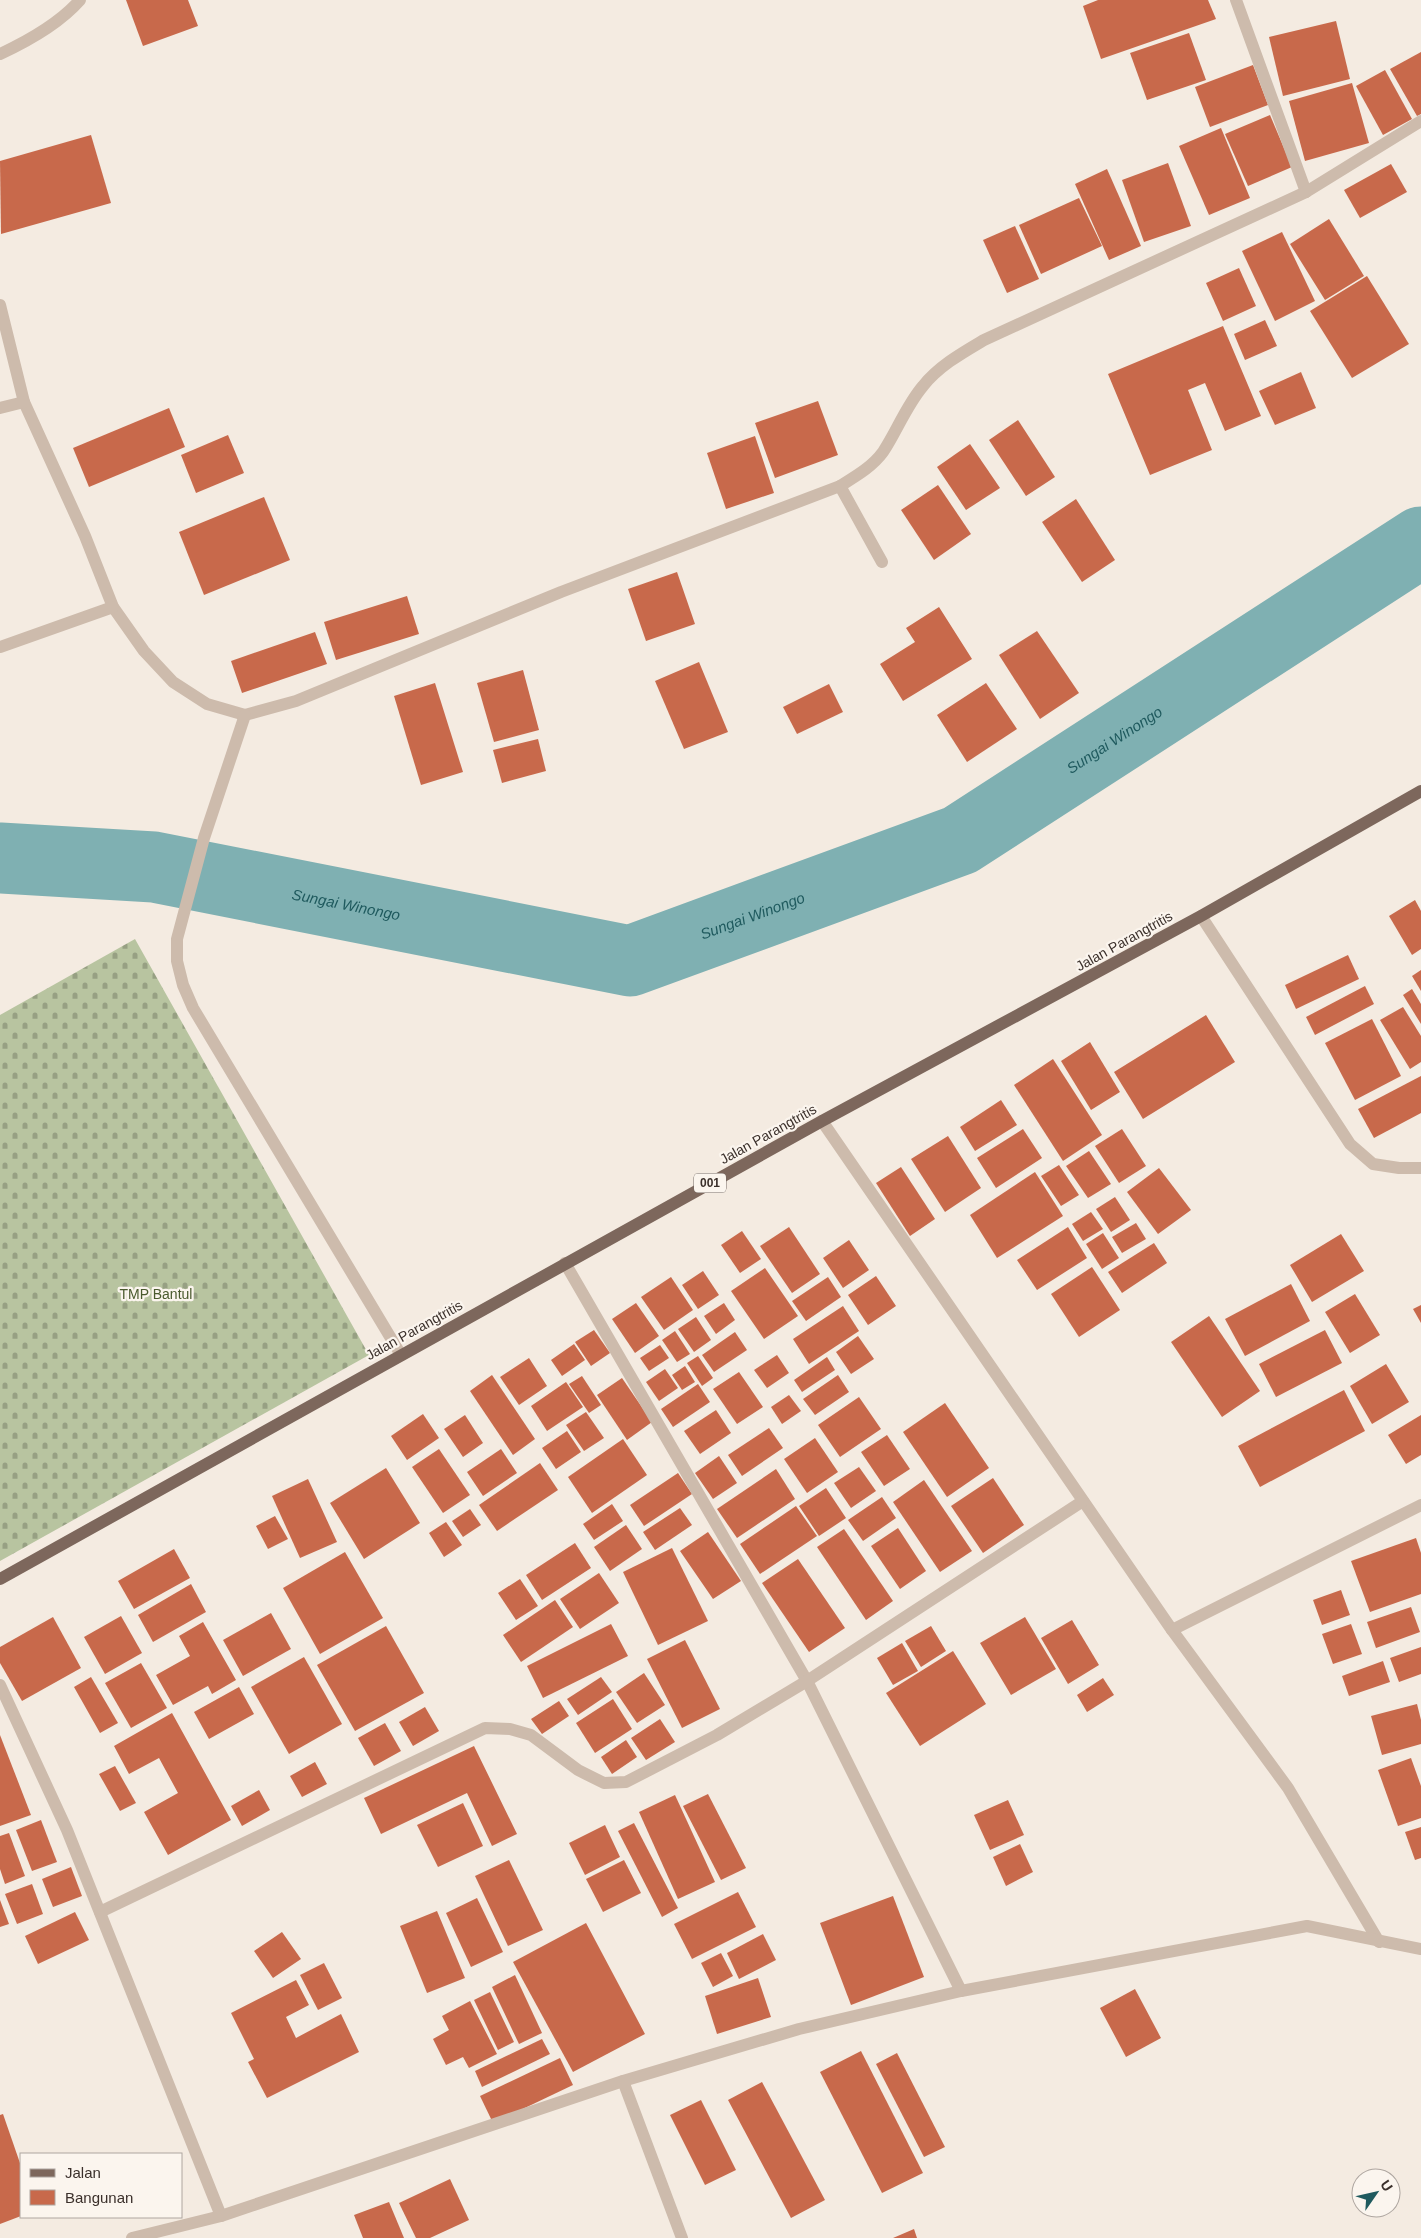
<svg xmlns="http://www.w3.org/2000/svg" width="1421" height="2238" font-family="Helvetica,sans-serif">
	<defs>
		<pattern id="cemetery-stones" width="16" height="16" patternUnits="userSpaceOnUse" patternTransform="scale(1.25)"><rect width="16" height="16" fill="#b8c4a0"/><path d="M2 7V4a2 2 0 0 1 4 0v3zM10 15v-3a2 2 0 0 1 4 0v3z" fill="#97a083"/></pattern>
	</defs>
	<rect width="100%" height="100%" fill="#f4ebe1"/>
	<!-- cemetery -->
	<path fill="url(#cemetery-stones)" d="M135,939L369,1355L0,1561V1015Z"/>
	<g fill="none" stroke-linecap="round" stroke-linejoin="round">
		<!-- river -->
		<path stroke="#7fb0b2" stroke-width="71" id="s1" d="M0,858L154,867L630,961L960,840L1421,542"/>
	</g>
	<!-- building -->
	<g fill="#c8694b">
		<path d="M126,0H188L198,26L143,46Z"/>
		<path d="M1098,0H1208L1216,19L1101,59L1083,6Z"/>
		<path d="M1336,21L1350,79L1283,96L1269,37Z"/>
		<path d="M1189,33L1206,80L1147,100L1130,53Z"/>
		<path d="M1421,52V114L1417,116L1390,69Z"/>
		<path d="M1253,65L1268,105L1210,127L1195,87Z"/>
		<path d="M1385,70L1412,119L1383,135L1356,86Z"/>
		<path d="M1352,83L1369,143L1305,161L1289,101Z"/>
		<path d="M1270,115L1292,167L1248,186L1225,134Z"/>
		<path d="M1221,128L1250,198L1209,215L1179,146Z"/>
		<path d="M91,135L111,203L1,234L0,161Z"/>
		<path d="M1168,163L1191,226L1144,242L1122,180Z"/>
		<path d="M1391,164L1407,192L1360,218L1344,190Z"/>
		<path d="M1107,169L1141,246L1109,260L1075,184Z"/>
		<path d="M1079,198L1102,246L1041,274L1019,225Z"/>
		<path d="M1329,219L1364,276L1325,300L1290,244Z"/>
		<path d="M1015,226L1039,279L1007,293L983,240Z"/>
		<path d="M1282,232L1315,301L1275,321L1242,251Z"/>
		<path d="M1239,268L1256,306L1223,321L1206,283Z"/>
		<path d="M1367,276L1409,344L1352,378L1310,311Z"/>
		<path d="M1265,320L1277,346L1245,360L1234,334Z"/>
		<path d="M1223,326L1261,416L1225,431L1205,383L1188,390L1212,450L1150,475L1108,374Z"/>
		<path d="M1301,372L1316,408L1275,425L1259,391Z"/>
		<path d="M818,401L838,455L775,478L755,423Z"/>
		<path d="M169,408L185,447L89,487L73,448Z"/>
		<path d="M1018,420L1055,477L1026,496L989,440Z"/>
		<path d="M228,435L244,473L196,493L181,455Z"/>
		<path d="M755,436L774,493L726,509L707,453Z"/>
		<path d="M970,444L1000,488L966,510L937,467Z"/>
		<path d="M938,485L971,534L934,560L901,510Z"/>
		<path d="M264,497L290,560L204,595L179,532Z"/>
		<path d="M1076,499L1115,560L1082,582L1042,522Z"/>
		<path d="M677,572L695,624L646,641L628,589Z"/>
		<path d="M407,596L419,634L336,660L324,622Z"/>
		<path d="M939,607L972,659L903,701L880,664L915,642L906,628Z"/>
		<path d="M1037,631L1079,693L1040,719L999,655Z"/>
		<path d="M315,632L327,664L242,693L231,661Z"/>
		<path d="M699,662L728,732L684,749L655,681Z"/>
		<path d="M523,670L539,730L494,742L477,683Z"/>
		<path d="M435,683L463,772L421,785L394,696Z"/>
		<path d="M986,683L1017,729L967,762L937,715Z"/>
		<path d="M829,684L843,712L797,734L783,707Z"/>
		<path d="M538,739L546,771L502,783L493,750Z"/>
		<path d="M1415,900L1421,911V949L1412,955L1389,916Z"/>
		<path d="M1348,955L1359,979L1296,1009L1285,985Z"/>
		<path d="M1421,970V991L1412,976Z"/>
		<path d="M1365,986L1374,1004L1315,1035L1306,1017Z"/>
		<path d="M1412,989L1421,1004V1024L1403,995Z"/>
		<path d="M1403,1007L1421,1036V1062L1410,1069L1380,1020Z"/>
		<path d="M1206,1015L1235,1062L1143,1119L1114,1072Z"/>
		<path d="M1372,1019L1401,1076L1355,1100L1325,1043Z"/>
		<path d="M1090,1042L1120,1092L1091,1110L1061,1061Z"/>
		<path d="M1053,1059L1102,1135L1063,1161L1014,1085Z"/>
		<path d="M1421,1076V1113L1374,1138L1358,1109Z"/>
		<path d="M1001,1100L1017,1125L975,1151L960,1127Z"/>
		<path d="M1023,1129L1042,1158L996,1188L977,1158Z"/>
		<path d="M1122,1129L1146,1166L1119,1183L1095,1146Z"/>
		<path d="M948,1136L981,1188L945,1212L911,1159Z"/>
		<path d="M1089,1151L1111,1184L1088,1198L1066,1166Z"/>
		<path d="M1059,1165L1079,1195L1061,1206L1041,1176Z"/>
		<path d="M901,1167L935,1219L910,1236L876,1183Z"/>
		<path d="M1159,1168L1191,1210L1158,1234L1127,1192Z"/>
		<path d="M1035,1172L1063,1216L997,1258L970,1215Z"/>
		<path d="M1115,1197L1130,1220L1111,1232L1096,1209Z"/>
		<path d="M1091,1212L1103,1229L1083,1241L1072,1224Z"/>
		<path d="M1136,1223L1146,1239L1122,1253L1112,1237Z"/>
		<path d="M789,1227L820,1274L792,1293L760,1246Z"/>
		<path d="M1068,1227L1087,1258L1037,1290L1017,1260Z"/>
		<path d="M742,1231L761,1259L740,1273L721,1245Z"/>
		<path d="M1103,1233L1119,1258L1102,1269L1086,1244Z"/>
		<path d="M1341,1234L1364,1271L1312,1302L1290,1265Z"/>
		<path d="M849,1240L869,1270L843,1288L823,1258Z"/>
		<path d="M1154,1243L1167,1263L1122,1293L1108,1272Z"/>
		<path d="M1092,1267L1120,1310L1079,1337L1051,1294Z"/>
		<path d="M765,1268L798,1316L764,1339L731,1291Z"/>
		<path d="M703,1271L719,1295L698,1309L682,1285Z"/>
		<path d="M876,1276L896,1306L868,1325L848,1295Z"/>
		<path d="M671,1277L693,1310L664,1330L641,1297Z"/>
		<path d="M828,1277L841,1297L806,1321L792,1301Z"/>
		<path d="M1291,1284L1310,1321L1245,1356L1225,1319Z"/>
		<path d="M1355,1294L1380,1335L1350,1353L1325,1312Z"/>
		<path d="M636,1303L659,1336L635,1353L612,1319Z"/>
		<path d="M724,1303L735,1320L716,1334L704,1316Z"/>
		<path d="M1421,1305V1323L1413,1309Z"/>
		<path d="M843,1306L859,1331L809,1364L793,1339Z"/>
		<path d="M1209,1316L1260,1391L1222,1417L1171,1342Z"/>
		<path d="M696,1317L711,1340L694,1352L678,1329Z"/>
		<path d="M594,1330L610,1353L591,1366L575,1342Z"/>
		<path d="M1325,1330L1342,1363L1276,1397L1259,1364Z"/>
		<path d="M675,1331L690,1354L677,1362L662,1340Z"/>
		<path d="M735,1332L747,1350L714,1372L702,1355Z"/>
		<path d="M858,1336L874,1359L851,1374L836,1352Z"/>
		<path d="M574,1344L585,1360L562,1376L551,1360Z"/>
		<path d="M660,1345L669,1358L649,1371L640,1358Z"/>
		<path d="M777,1355L789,1373L767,1388L754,1370Z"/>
		<path d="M698,1356L713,1378L702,1386L687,1363Z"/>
		<path d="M827,1357L835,1370L802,1392L794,1380Z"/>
		<path d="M529,1358L547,1386L519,1405L500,1377Z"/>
		<path d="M1386,1364L1409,1402L1372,1424L1350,1386Z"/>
		<path d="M685,1366L695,1382L682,1390L672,1375Z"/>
		<path d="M665,1369L678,1388L659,1401L646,1382Z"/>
		<path d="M739,1372L763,1407L737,1424L713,1389Z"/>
		<path d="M492,1375L535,1439L513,1455L470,1391Z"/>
		<path d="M838,1375L849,1392L815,1415L803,1399Z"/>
		<path d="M582,1376L601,1405L589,1413L569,1384Z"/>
		<path d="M622,1378L652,1422L627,1440L597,1395Z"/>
		<path d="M566,1382L583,1407L547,1431L531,1406Z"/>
		<path d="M698,1384L710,1402L673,1427L661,1409Z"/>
		<path d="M1344,1390L1365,1431L1260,1487L1238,1446Z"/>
		<path d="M789,1395L801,1411L782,1424L771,1407Z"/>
		<path d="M859,1397L881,1429L840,1457L818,1425Z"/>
		<path d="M945,1403L989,1468L947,1497L903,1432Z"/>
		<path d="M716,1410L731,1433L700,1454L684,1431Z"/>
		<path d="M586,1412L604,1438L584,1451L566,1425Z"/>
		<path d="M423,1414L439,1438L407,1460L391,1436Z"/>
		<path d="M465,1415L483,1443L463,1457L444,1429Z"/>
		<path d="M1421,1415V1455L1406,1464L1388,1435Z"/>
		<path d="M769,1428L783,1448L742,1476L728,1455Z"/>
		<path d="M567,1431L581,1452L556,1469L542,1448Z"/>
		<path d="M887,1435L910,1469L884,1486L861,1452Z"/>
		<path d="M815,1438L838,1472L807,1493L784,1459Z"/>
		<path d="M623,1439L647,1475L592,1513L568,1477Z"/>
		<path d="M439,1449L470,1495L443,1513L412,1467Z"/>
		<path d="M501,1449L517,1473L483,1496L467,1472Z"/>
		<path d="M719,1456L737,1483L713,1499L695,1473Z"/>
		<path d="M540,1463L558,1490L497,1531L479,1505Z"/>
		<path d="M859,1467L876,1491L851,1508L834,1483Z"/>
		<path d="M386,1468L420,1523L364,1559L330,1503Z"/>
		<path d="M776,1469L795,1499L737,1538L717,1509Z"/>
		<path d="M678,1473L692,1494L644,1526L630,1505Z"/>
		<path d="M993,1478L1024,1525L983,1553L951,1506Z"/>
		<path d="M308,1479L337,1542L300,1558L272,1496Z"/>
		<path d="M924,1480L972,1551L940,1572L893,1502Z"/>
		<path d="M826,1488L846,1518L819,1536L799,1506Z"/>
		<path d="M882,1497L896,1518L863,1541L848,1520Z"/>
		<path d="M612,1504L623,1521L594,1540L583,1524Z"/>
		<path d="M796,1506L817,1536L760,1574L740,1544Z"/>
		<path d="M680,1508L692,1525L655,1550L643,1532Z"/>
		<path d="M470,1509L481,1525L463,1537L452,1521Z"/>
		<path d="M275,1516L288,1539L268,1549L256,1526Z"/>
		<path d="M446,1522L462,1545L444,1557L429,1533Z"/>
		<path d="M626,1525L642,1549L610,1571L594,1547Z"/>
		<path d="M898,1528L926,1571L900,1589L871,1546Z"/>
		<path d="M844,1529L893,1601L866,1620L817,1547Z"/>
		<path d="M708,1532L741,1581L713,1599L680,1551Z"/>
		<path d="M1416,1538L1421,1553V1594L1370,1612L1351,1561Z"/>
		<path d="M575,1543L591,1568L542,1600L526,1575Z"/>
		<path d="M672,1548L708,1621L658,1645L623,1572Z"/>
		<path d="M174,1549L190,1578L134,1609L118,1581Z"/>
		<path d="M345,1552L383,1618L320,1654L283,1588Z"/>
		<path d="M798,1559L845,1628L809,1652L762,1583Z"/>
		<path d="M599,1573L619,1603L580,1629L560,1599Z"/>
		<path d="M520,1579L538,1606L516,1620L498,1593Z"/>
		<path d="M191,1584L206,1612L153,1642L138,1615Z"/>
		<path d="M1341,1590L1350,1615L1322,1625L1313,1600Z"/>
		<path d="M555,1600L573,1627L521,1662L503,1635Z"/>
		<path d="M1411,1607L1420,1632L1376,1648L1367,1622Z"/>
		<path d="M271,1613L291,1649L243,1676L223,1640Z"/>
		<path d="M121,1616L142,1653L105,1674L84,1637Z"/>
		<path d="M53,1617L81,1668L22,1701L0,1663V1647Z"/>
		<path d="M1025,1617L1056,1669L1011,1695L980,1643Z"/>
		<path d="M1072,1620L1099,1665L1068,1684L1041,1638Z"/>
		<path d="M203,1622L236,1680L212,1694L208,1686L173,1705L156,1675L190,1656L179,1636Z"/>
		<path d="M611,1624L628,1656L543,1698L527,1666Z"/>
		<path d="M1351,1624L1362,1654L1333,1664L1322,1634Z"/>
		<path d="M386,1626L424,1693L355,1731L317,1665Z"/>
		<path d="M931,1626L946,1651L921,1667L905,1641Z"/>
		<path d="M685,1640L720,1709L682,1728L647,1659Z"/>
		<path d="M902,1643L918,1671L893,1685L877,1658Z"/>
		<path d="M1421,1647V1674L1399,1682L1390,1658Z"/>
		<path d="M953,1651L986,1704L920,1746L886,1693Z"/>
		<path d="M304,1657L342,1724L289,1754L251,1687Z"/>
		<path d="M1383,1661L1390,1682L1349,1696L1342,1676Z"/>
		<path d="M141,1663L167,1708L131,1728L105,1683Z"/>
		<path d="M644,1673L665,1705L637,1723L616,1692Z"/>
		<path d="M91,1677L118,1723L100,1733L74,1687Z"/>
		<path d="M601,1677L612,1692L578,1715L567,1699Z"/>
		<path d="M1103,1678L1114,1695L1087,1712L1077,1695Z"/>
		<path d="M239,1687L254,1714L209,1739L194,1712Z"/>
		<path d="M613,1699L632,1729L595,1753L576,1723Z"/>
		<path d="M559,1701L569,1716L542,1734L531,1719Z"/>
		<path d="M1417,1704L1421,1720V1744L1382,1755L1371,1716Z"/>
		<path d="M425,1707L439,1731L413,1746L399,1722Z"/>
		<path d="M172,1713L231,1820L168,1855L144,1812L178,1793L159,1758L129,1774L114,1746Z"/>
		<path d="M660,1719L675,1742L646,1760L631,1738Z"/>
		<path d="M385,1723L401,1751L374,1766L358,1738Z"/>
		<path d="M0,1735L31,1815L0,1826Z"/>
		<path d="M626,1740L637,1757L612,1774L601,1757Z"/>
		<path d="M474,1746L517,1834L492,1846L467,1793L381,1834L364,1798Z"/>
		<path d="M1411,1758L1421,1786V1818L1398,1826L1378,1770Z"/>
		<path d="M315,1762L327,1784L302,1797L290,1776Z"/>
		<path d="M115,1766L136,1803L120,1811L99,1774Z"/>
		<path d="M259,1790L270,1810L242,1826L231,1806Z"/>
		<path d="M708,1794L746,1868L721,1880L683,1806Z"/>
		<path d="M675,1795L715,1882L678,1899L639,1812Z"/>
		<path d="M1008,1800L1024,1835L990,1850L974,1815Z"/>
		<path d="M463,1803L483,1846L438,1867L417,1825Z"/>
		<path d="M41,1820L57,1862L32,1871L16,1830Z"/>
		<path d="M634,1823L678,1908L662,1917L618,1831Z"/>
		<path d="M605,1825L620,1857L585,1875L569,1843Z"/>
		<path d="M1421,1827V1858L1415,1860L1405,1832Z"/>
		<path d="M9,1833L25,1876L5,1884L0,1869V1836Z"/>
		<path d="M1020,1844L1033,1872L1006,1886L993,1857Z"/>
		<path d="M509,1860L543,1930L508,1946L475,1876Z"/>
		<path d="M624,1860L641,1893L603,1912L586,1879Z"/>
		<path d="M71,1867L82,1896L53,1907L42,1879Z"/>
		<path d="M32,1884L43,1914L17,1924L5,1894Z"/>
		<path d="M738,1892L756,1927L692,1959L674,1924Z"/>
		<path d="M893,1896L924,1977L851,2005L820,1923Z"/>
		<path d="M477,1898L503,1952L471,1967L446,1913Z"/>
		<path d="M0,1900L9,1924L0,1927Z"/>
		<path d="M437,1911L465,1978L427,1993L400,1926Z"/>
		<path d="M75,1912L89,1940L38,1964L25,1936Z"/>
		<path d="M586,1923L645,2034L573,2072L513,1962Z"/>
		<path d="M282,1932L301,1959L273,1978L254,1951Z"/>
		<path d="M763,1934L776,1960L739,1979L727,1953Z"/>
		<path d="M721,1953L733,1976L713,1987L701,1963Z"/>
		<path d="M324,1963L342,1998L318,2010L300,1975Z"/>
		<path d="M515,1975L542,2033L519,2044L492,1987Z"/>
		<path d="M758,1978L771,2017L717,2034L705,1996Z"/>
		<path d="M296,1980L309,2005L286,2017L296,2038L341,2014L359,2052L267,2098L248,2062L254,2059L231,2013Z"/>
		<path d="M1135,1989L1161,2038L1126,2057L1100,2008Z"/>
		<path d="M490,1992L514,2042L498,2050L474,2000Z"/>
		<path d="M470,2001L497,2054L469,2068L463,2057L446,2065L433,2039L449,2030L442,2016Z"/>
		<path d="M542,2039L550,2054L482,2087L475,2071Z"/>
		<path d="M861,2051L923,2173L882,2193L820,2072Z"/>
		<path d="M897,2053L945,2147L924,2157L876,2064Z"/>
		<path d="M560,2058L573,2085L493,2123L480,2096Z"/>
		<path d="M762,2082L825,2200L791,2218L728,2100Z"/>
		<path d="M701,2100L736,2170L705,2185L670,2115Z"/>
		<path d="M3,2114L21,2166V2216L0,2224V2115Z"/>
		<path d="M450,2179L469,2220L430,2238H416L399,2203Z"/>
		<path d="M389,2202L404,2238H363L354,2215Z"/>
		<path d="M914,2229L917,2238H893Z"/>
	</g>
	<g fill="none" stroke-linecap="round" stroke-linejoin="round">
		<!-- lane -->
		<path stroke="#cdbbac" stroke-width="12" d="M840,486L882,562"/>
		<!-- street -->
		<g stroke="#cdbbac" stroke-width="12">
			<path d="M1236,0L1306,192"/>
			<path d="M0,54C28,41 59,24 80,0"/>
			<path d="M0,305L24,402L85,536L113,607L144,651L173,682L207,704L245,715L296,701L561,592L840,486C856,476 872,467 883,452C897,431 906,406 923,386C939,366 962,353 984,340L1306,192L1421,121"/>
			<path d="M0,408L24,402"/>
			<path d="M0,647L113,607"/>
			<path d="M245,715L204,838L177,939V961L183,985L193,1008L401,1355"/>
			<path d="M1201,916L1350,1144L1373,1164L1399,1168H1421"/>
			<path d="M822,1121L1172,1630L1288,1788L1379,1942"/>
			<path d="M565,1263L807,1681L961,1991"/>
			<path d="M1172,1630L1421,1505"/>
			<path d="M0,1685L67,1830L221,2216"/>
			<path d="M100,1912L485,1728L510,1729L531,1735L578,1770L604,1783L626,1782L717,1735L807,1681L1083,1501"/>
			<path d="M623,2081L682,2238"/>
			<path d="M132,2238L221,2216L623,2081L799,2029L961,1991L1307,1926L1421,1949"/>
		</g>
		<!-- primary -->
		<path stroke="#7d675c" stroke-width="12" d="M0,1579L822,1121L1201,916L1421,791"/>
	</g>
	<g text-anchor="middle" stroke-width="4.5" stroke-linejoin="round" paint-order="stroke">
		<!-- shield labels -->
		<rect fill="#fbf5ee" stroke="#756b66" stroke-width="1" x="694" y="1173.5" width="32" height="19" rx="4"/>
		<g font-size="12" font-weight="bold" fill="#3b302b">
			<text x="710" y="1187">001</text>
		</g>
		<!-- street labels -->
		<g font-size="14" fill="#3b302b" stroke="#fbf5ee">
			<text transform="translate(1124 941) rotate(-29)" y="5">Jalan Parangtritis</text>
			<text transform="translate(768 1134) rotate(-29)" y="5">Jalan Parangtritis</text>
			<text transform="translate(414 1330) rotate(-29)" y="5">Jalan Parangtritis</text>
		</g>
		<!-- park labels -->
		<g font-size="14" fill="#4a5a2e" stroke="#fbf5ee">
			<text x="156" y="1299">TMP Bantul</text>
		</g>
		<!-- water labels -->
		<g font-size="15" font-style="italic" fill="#1f5a5e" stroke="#fbf5ee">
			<text dy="5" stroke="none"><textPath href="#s1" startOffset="1175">Sungai Winongo</textPath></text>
			<text dy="5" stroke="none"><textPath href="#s1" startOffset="350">Sungai Winongo</textPath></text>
			<text dy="5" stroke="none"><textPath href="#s1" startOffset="770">Sungai Winongo</textPath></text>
		</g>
	</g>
	<!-- legend -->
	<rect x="20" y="2153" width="162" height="65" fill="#fbf5ee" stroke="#aea6a0"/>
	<rect x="30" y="2169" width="25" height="8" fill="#7d675c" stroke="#aea6a0"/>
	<text x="65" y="2178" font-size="15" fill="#3b302b">Jalan</text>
	<rect x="30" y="2190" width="25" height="15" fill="#c8694b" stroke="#aea6a0"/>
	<text x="65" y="2203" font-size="15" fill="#3b302b">Bangunan</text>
	<!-- north arrow -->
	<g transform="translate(1376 2193) rotate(56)"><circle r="24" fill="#fbf5ee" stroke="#aea6a0"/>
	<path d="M0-4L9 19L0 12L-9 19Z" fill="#1f5a5e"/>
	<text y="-8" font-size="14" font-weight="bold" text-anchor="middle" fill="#3b302b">U</text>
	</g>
</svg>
